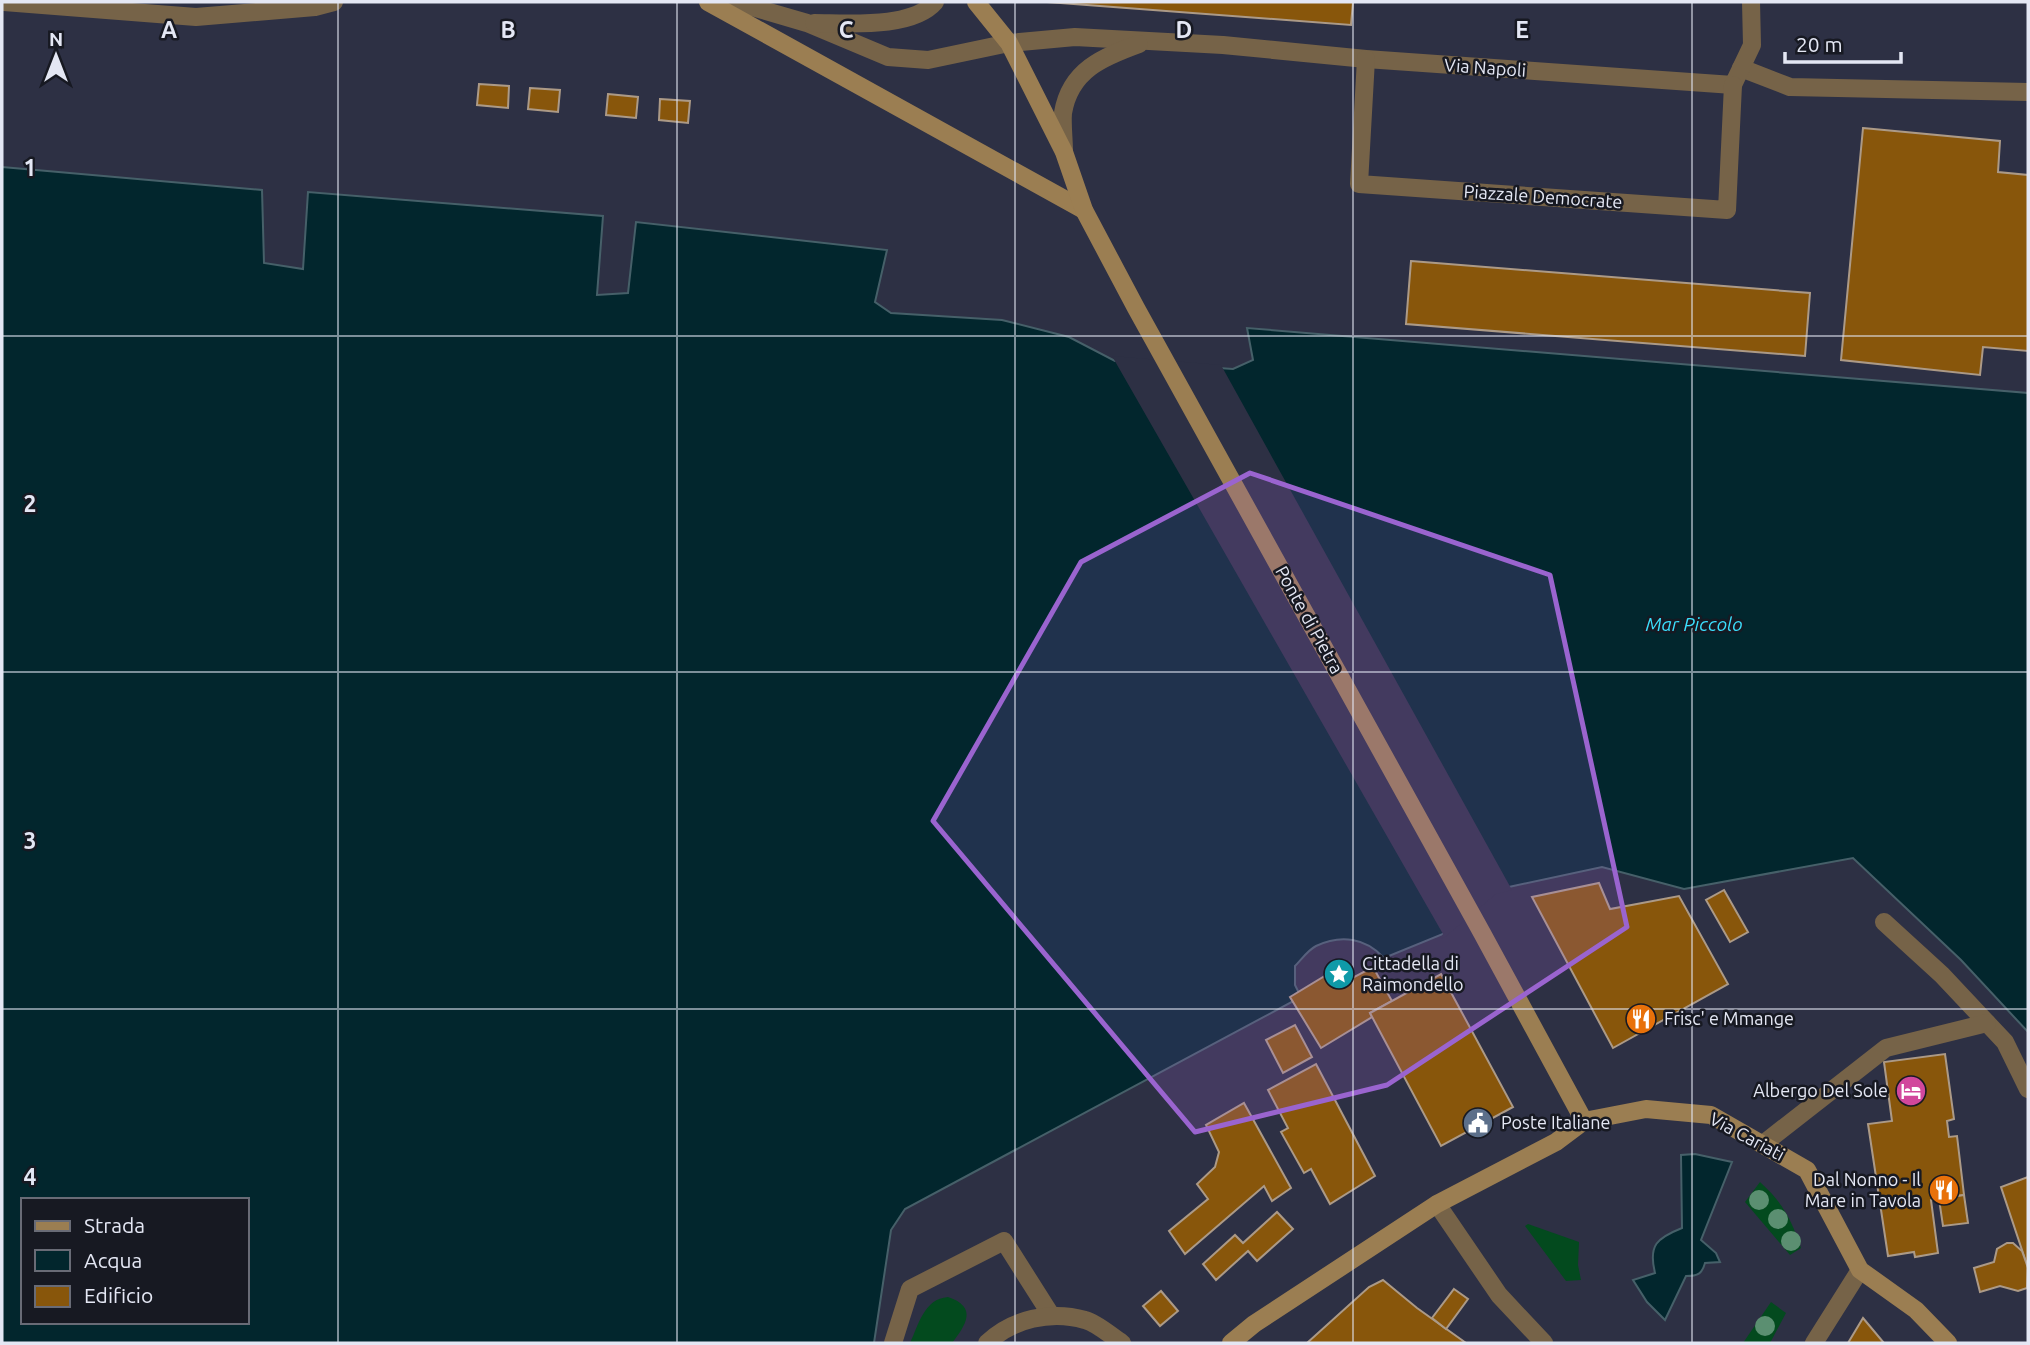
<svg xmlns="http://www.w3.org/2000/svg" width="2030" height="1345" font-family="Ubuntu,sans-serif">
	<rect width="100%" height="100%" fill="#2d3044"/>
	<!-- green -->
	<g fill="#034a1e">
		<path d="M1760,1182C1783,1203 1791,1219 1801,1248L1790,1255L1745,1202Z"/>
		<path d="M1528,1224L1579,1242L1578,1265L1581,1280L1566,1281L1525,1226Z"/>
		<path d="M948,1297C978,1307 966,1325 952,1343H910C919,1324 924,1299 948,1297Z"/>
		<path d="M1771,1302L1786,1313L1770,1343H1743Z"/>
	</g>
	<!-- water -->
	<g fill="#02262d" stroke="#466069" stroke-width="2" fill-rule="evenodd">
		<path d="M2,167L262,190L264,263L303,269L308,192L603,216L597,295L628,293L636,222L887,250L875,302L891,313L1002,320L1069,337L1115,361L1233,369L1253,360L1247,328L2028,393V1032L1961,960L1853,858L1684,889L1602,867L1495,890L1443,934L1384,958C1366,938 1341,934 1316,946C1308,950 1301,960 1295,966V985L1301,997L905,1209L891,1230L874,1343H2ZM23,1200H247V1322H23Z"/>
		<path d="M1695,1154L1732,1162L1701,1240L1716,1253L1720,1262L1705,1263C1702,1274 1698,1276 1686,1276L1665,1320L1647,1302L1633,1280L1655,1273C1648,1245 1657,1238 1682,1228L1681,1155Z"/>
	</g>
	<!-- pier -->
	<path fill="#2d3044" d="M1112,356L1221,365L1512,890L1496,894L1445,937L1440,939L1443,934Z"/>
	<!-- building -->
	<g fill="#88560b" stroke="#ac9a87" stroke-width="2">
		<path d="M1047,2H1353L1351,25Z"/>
		<path d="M479,84L509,86L508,108L477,105Z"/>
		<path d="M530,88L560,90L558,112L528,109Z"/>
		<path d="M608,94L638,97L636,118L606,115Z"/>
		<path d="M660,99L690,101L688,123L659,120Z"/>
		<path d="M1863,128L2000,141L1998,172L2028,175V351L1983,347L1980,375L1841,360Z"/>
		<path d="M1411,261L1810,293L1805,356L1406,324Z"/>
		<path d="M1599,883L1610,909L1679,896L1728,984L1613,1048L1532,897Z"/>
		<path d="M1724,890L1748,932L1730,942L1706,900Z"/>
		<path d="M1373,967L1392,1001L1370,1013L1372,1017L1321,1048L1290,997L1338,968L1345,982Z"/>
		<path d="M1441,974L1513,1107L1441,1146L1370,1013Z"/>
		<path d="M1295,1025L1312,1057L1283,1073L1266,1040Z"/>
		<path d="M1945,1054L1954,1119L1947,1121L1949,1137L1957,1136L1964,1195L1931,1200L1938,1253L1915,1257L1914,1252L1888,1256L1868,1124L1892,1121L1884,1062Z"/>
		<path d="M1316,1064L1375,1176L1330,1204L1311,1169L1304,1173L1281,1132L1288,1128L1268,1090Z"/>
		<path d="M1244,1103L1291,1188L1272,1201L1264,1186L1185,1254L1169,1231L1208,1199L1197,1184L1215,1167L1219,1152L1206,1125Z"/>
		<path d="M2028,1177V1268L2001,1187Z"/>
		<path d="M1964,1195L1968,1223L1943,1226L1939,1199Z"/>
		<path d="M1277,1212L1293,1229L1257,1261L1248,1251L1216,1280L1203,1264L1235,1235L1243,1243Z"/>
		<path d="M2007,1243H2013L2022,1251L2028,1268L2027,1288L2018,1291L2000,1286L1980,1292L1974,1268L1994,1262L1997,1249Z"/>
		<path d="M1383,1280L1417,1308L1466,1343H1307L1369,1287Z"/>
		<path d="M1454,1289L1468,1299L1446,1329L1432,1318Z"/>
		<path d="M1161,1291L1178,1311L1160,1326L1143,1306Z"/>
		<path d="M1863,1318L1884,1343H1848Z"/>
	</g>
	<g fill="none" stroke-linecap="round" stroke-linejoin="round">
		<!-- service -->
		<g stroke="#766348" stroke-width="18">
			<path d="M4,2L196,17L315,7L334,2"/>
			<path d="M1741,68L1790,87L2028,92"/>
		</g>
		<!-- pedestrian -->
		<path stroke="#766348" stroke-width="18" d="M1884,922L1942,975L2005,1042L2028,1089"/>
		<!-- minor -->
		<g stroke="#766348" stroke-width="18">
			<path d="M1009,43L1075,37L1223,45L1366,59L1733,85L1752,45L1751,2"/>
			<path d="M1366,59L1359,184L1727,210L1733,85"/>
			<path d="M1064,152C1064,139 1062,125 1063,113C1070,70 1103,57 1139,44"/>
			<path d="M1763,1144L1886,1048L1987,1023"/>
			<path d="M1437,1204L1499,1295L1544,1343"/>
			<path d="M893,1343L910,1289L1004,1241L1051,1315"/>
			<path d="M987,1343C1012,1319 1051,1310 1085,1320C1097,1323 1111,1336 1122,1343"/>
			<path d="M1814,1343L1860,1270"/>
		</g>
		<!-- tertiary -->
		<g stroke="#766348" stroke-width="18">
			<path d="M735,2L807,23L888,57L928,60L1009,43"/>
			<path d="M814,23C847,23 912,29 935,2"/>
		</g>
		<!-- secondary -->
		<g stroke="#9b7e52" stroke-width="18">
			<path d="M708,2L1084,210"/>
			<path d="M976,2L1009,43L1064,152L1084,210L1136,308L1482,933L1584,1121"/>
			<path d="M1231,1343L1254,1324L1437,1204L1556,1142L1584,1121L1646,1109L1711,1115L1807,1170L1860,1270L1916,1310L1948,1343"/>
		</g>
	</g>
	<!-- trees -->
	<g fill="#5b8f71">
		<circle cx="1759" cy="1200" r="10"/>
		<circle cx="1778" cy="1219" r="10"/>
		<circle cx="1791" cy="1241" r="10"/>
		<circle cx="1765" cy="1326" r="10"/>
	</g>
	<!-- marked area -->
	<path fill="#9a64cf" fill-opacity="0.2" stroke="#9a64cf" stroke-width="5" stroke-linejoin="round" d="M1250,473L1550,575L1627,927L1387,1085L1195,1132L933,821L1081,562Z"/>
	<!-- grid -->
	<path fill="none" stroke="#e4e7f4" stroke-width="2" stroke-opacity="0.55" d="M338,2V1343M677,2V1343M1015,2V1343M1353,2V1343M1692,2V1343M2,336H2028M2,672H2028M2,1009H2028"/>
	<!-- icons -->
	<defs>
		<g id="sight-disc" transform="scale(1.575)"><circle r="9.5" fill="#0f9aa8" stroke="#171922"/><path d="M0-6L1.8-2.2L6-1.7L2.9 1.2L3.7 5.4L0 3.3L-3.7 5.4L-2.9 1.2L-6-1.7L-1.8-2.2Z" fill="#fff"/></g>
		<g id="restaurant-disc" transform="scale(1.575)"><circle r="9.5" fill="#e8710a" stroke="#171922"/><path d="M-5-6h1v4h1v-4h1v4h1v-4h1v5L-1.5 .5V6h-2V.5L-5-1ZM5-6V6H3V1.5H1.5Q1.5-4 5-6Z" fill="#fff"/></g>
		<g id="hotel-disc" transform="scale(1.575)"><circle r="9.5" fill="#d1479c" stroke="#171922"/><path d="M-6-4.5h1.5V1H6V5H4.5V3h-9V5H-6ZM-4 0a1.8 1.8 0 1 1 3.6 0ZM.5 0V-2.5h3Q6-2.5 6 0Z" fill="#fff"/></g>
		<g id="civic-disc" transform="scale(1.575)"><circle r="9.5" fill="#5c6f8a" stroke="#171922"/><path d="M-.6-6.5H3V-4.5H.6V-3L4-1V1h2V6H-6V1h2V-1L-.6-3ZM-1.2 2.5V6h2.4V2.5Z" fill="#fff"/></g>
	</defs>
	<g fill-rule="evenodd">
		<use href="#sight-disc" x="1339" y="974"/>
		<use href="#restaurant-disc" x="1641" y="1019"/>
		<use href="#hotel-disc" x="1911" y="1091"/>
		<use href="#civic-disc" x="1478" y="1123"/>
		<use href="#restaurant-disc" x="1944" y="1190"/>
	</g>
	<g text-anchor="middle" stroke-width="5" stroke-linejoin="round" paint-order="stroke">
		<!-- street labels -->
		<g font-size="18" fill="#e4e7f4" stroke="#171922">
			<text transform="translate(1485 68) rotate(4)" y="6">Via Napoli</text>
			<text transform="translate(1543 197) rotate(4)" y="6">Piazzale Democrate</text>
			<text transform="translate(1309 620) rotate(61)" y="6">Ponte di Pietra</text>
			<text transform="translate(1747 1137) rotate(28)" y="6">Via Cariati</text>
		</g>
		<!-- poi labels -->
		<g font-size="18" fill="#e4e7f4" stroke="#171922" text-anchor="start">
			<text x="1362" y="970">Cittadella di<tspan x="1362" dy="21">Raimondello</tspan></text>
			<text x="1664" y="1025">Frisc' e Mmange</text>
			<text x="1888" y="1097" text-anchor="end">Albergo Del Sole</text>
			<text x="1501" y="1129">Poste Italiane</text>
			<text x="1921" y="1186" text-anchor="end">Dal Nonno - Il<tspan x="1921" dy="21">Mare in Tavola</tspan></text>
		</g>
		<!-- water labels -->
		<g font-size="19" font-style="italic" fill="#3bdffc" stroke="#171922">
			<text x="1694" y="631">Mar Piccolo</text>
		</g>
	</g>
	<g font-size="23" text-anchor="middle" font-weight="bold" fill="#e4e7f4" stroke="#171922" stroke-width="5" stroke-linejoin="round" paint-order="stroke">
		<text x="169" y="38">A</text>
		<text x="508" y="38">B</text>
		<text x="846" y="38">C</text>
		<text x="1184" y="38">D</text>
		<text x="1522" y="38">E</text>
		<text x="30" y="176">1</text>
		<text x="30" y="512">2</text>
		<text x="30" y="849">3</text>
		<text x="30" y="1185">4</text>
	</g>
	<!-- border -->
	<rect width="2030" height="1345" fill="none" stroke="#e4e7f4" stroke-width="7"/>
	<!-- legend -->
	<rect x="21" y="1198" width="228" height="126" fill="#171922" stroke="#696b76" stroke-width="2"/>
	<rect x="35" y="1221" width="35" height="10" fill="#9b7e52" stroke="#696b76" stroke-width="2"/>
	<text x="84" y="1233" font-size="21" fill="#e4e7f4">Strada</text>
	<rect x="35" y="1250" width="35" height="21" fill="#02262d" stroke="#696b76" stroke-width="2"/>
	<text x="84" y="1268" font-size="21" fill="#e4e7f4">Acqua</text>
	<rect x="35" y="1286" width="35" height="21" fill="#88560b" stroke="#696b76" stroke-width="2"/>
	<text x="84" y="1303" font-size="21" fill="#e4e7f4">Edificio</text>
	<!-- north arrow -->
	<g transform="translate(56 56)" stroke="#171922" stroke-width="5" paint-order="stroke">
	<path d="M0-5L12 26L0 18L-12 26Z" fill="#e4e7f4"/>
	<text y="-10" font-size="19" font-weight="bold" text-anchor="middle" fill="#e4e7f4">N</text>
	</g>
	<!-- scale -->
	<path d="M1785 52v10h116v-10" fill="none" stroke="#e4e7f4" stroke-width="3.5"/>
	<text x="1796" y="52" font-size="21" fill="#e4e7f4" stroke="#171922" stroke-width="5" paint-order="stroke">20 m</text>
</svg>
